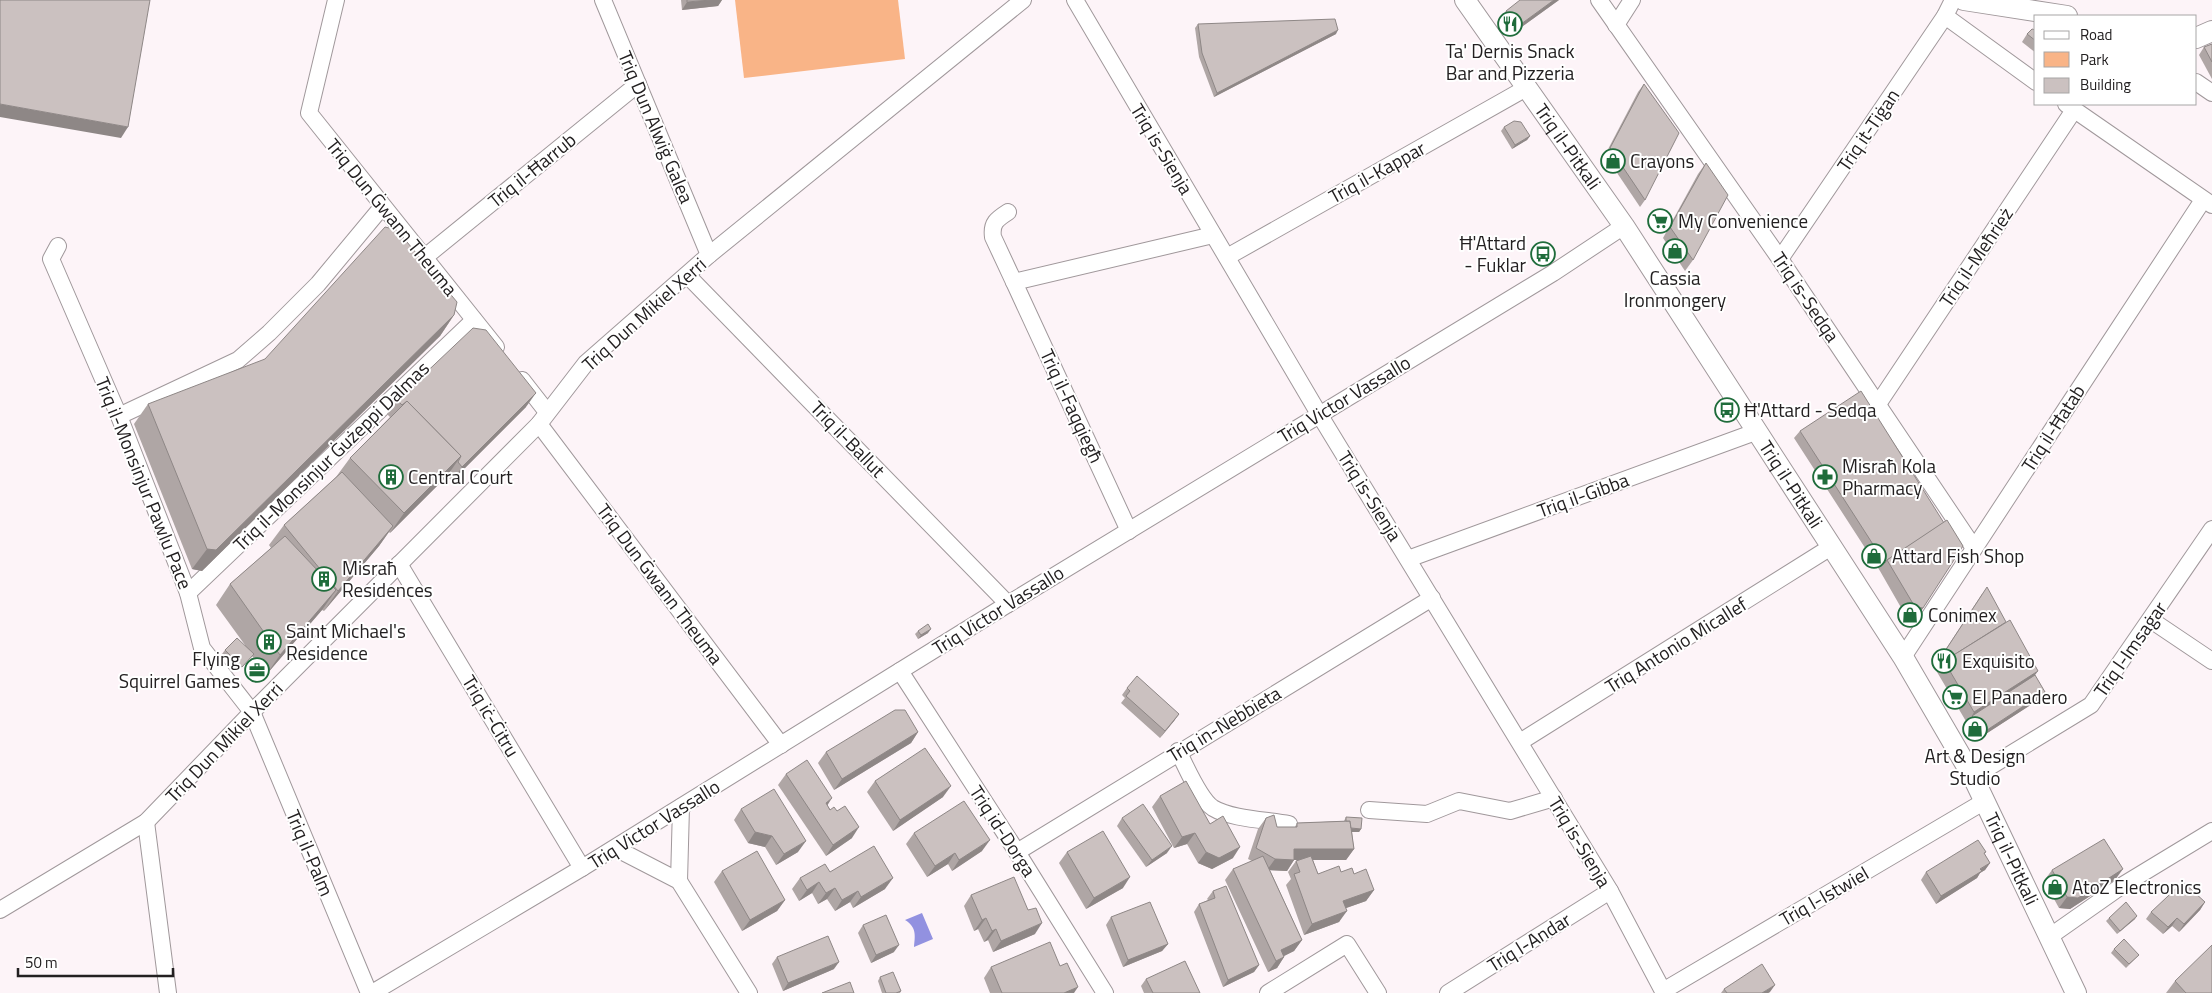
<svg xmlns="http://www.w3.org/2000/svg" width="2212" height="993" font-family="'Titillium Web',sans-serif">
	<rect width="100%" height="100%" fill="#fdf4f8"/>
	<!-- green -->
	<path fill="#f9b487" d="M735,0H898L905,59L744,78Z"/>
	<!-- water -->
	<path fill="#9291e0" d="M922,913L933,939L914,947C915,936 917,927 905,920Z"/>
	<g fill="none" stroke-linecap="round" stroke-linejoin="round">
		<!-- minor casing -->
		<g stroke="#a0989b" stroke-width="18">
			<g id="minor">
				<path d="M336,0L309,113L496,347"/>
				<path d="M603,0L709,255"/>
				<path d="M1075,0L1319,414L1610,891L1664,993"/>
				<path d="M1599,0L1780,259L1974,548"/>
				<path d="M1945,16L2036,82"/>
				<path d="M1616,25L1632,0"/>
				<path d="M2196,82L2212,93"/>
				<path d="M2066,104L2212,205"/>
				<path d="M1008,212C997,219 991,223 993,237L1014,282"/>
				<path d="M58,246L51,259L119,416L188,593L202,648L252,712L369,993"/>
				<path d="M425,257L638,84"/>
				<path d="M1227,257L1528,87"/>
				<path d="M1780,259L1945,16L1953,0"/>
				<path d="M687,275L1008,604"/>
				<path d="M522,380L547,412"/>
				<path d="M1878,404L2074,110"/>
				<path d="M119,416L238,360L269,333L318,284L382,207"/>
				<path d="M539,424L781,745"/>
				<path d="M1129,531L1014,282L1213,235"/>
				<path d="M1408,559L1758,431"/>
				<path d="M399,564L582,868"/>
				<path d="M188,593L474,320"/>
				<path d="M2151,620L2212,661"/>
				<path d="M1903,657L2203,200"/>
				<path d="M900,671L1017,852L1105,993"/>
				<path d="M1520,742L1831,547"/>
				<path d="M1178,751C1186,766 1199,799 1213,808C1231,819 1268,820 1289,824"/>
				<path d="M1973,777L2091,705L2212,529"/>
				<path d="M1369,810L1427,814L1459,801L1510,811L1554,798"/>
				<path d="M146,822L168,993"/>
				<path d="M615,848L679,881L749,993"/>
				<path d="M1017,852L1432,598"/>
				<path d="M679,881L681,807"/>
				<path d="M0,910L146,822L252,712L539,424L586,363L709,255L1023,0"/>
				<path d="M2049,937L2123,885L2212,831"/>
				<path d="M1663,991L1985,801"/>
				<path d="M372,993L582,868L1008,604L1553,273L1624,226"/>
				<path d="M1268,993L1347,944L1378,993"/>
				<path d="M1448,993L1610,891"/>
			</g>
		</g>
		<!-- tertiary casing -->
		<g stroke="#a0989b" stroke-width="22">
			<g id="tertiary">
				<path id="s1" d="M1465,0L1624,226L1903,657L1973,777L2076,993"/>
				<path d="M1964,0L2067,16"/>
				<path d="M2196,38L2212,31"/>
			</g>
		</g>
		<!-- minor -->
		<use href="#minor" stroke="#fff" stroke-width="16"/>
		<!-- tertiary -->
		<use href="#tertiary" stroke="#fff" stroke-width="20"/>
	</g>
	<!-- wall -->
	<g fill="#afa6a5">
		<path d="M681,0H722L718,6L682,10Z"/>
		<path d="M1559,0L1512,34L1500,18L1506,11Z"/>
		<path d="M1198,24L1336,34L1214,97L1199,57L1195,28Z"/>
		<path d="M2036,30V53L2022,42L2027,34Z"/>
		<path d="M2212,44V79L2199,55L2204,47Z"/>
		<path d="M1644,84L1645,200L1640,207L1605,155L1638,92Z"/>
		<path d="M1504,127L1530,136L1527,140L1512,149L1501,131Z"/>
		<path d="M1706,163L1693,260L1685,271L1663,238L1698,174Z"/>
		<path d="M454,315L440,336L202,571L192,569L134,424L148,404Z"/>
		<path d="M397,400L526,407L452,481L447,476L390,533L389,532L379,546L324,611L322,610L266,675L252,656L239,670L222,654L225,650L245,645L216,605L230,584L271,548L269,545L284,525L336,477L350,458L390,417L387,414Z"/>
		<path d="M1800,431L1923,608L1916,619L1907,618L1880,571L1794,438Z"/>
		<path d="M1982,594L2035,675L2040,699L1978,739L1967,723L1937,672L1940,667V658Z"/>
		<path d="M918,631L928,633L918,639L915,634Z"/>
		<path d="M1127,688L1179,714L1174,721L1160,738L1121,703L1125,698L1122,695Z"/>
		<path d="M918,732L911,743L834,790L818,763L826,752Z"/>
		<path d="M786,774L827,805L852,838L826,856L778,785Z"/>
		<path d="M875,781L943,797L893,831L867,792Z"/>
		<path d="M1160,796L1210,824L1233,858L1212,869L1198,863L1187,844L1174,848L1152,807Z"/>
		<path d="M741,809L798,852L776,865L765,847L748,843L734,820Z"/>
		<path d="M1346,817L1361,829L1359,832H1352L1354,849L1346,860H1313L1318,874L1341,872L1354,874L1374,890L1366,901L1346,908L1339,922L1304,935L1286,885L1291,879L1288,872L1296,861L1299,860H1294L1287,871L1270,870L1302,940L1294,951L1284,956V957L1277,968L1268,972L1225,880L1233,869L1252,861L1248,859L1258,829L1266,818L1277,827H1295L1297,823L1344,821Z"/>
		<path d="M1122,818L1167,853L1146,867L1117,826Z"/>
		<path d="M914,833L982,851L952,871L948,864L927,877L906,844Z"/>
		<path d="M1067,852L1123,888L1086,909L1059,863Z"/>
		<path d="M1986,852L1984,854L1990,863L1985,870L1980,873L1977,878L1936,904L1921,880L1926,872Z"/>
		<path d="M2052,870L2115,880L2070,909L2059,908L2044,881Z"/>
		<path d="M722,871L785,900L777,911L742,931L714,882Z"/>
		<path d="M830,872L885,889L853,908L850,902L835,911L827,899L818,904L812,893L799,901L792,889L800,878Z"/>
		<path d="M1213,891L1259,965L1254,972L1223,987L1194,912L1199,904L1208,900L1207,899Z"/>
		<path d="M971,895L1035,934L993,952L988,940L984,942L978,929L974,931L964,906Z"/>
		<path d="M2205,902L2200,910L2179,932L2172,926L2163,934L2146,919L2151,912Z"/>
		<path d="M1111,917L1168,944L1162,951L1123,967L1106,925Z"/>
		<path d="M2109,918L2135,919L2117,934L2106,921Z"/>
		<path d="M863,925L894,952L871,963L858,933Z"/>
		<path d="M2114,949L2139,955L2126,968L2111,953Z"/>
		<path d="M777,957L834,969L783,991L772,964Z"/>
		<path d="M1060,966L1074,993H990L984,978L991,967Z"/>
		<path d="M880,977L901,991L900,993H882L878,981Z"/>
		<path d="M1146,979L1200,993H1144L1141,986Z"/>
		<path d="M2175,981L2212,993H2166Z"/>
		<path d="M1724,989L1770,992L1768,993H1721Z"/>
	</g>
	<!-- shaded-wall -->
	<g fill="#8e8786">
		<path d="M711,0H722L718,6L682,10L687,2Z"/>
		<path d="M1554,0H1559L1512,34L1517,27Z"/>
		<path d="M1338,30L1336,34L1214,97L1217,93Z"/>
		<path d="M0,104L128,127L121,138L0,117Z"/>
		<path d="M1530,136L1527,140L1512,149L1515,145Z"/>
		<path d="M454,315L440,336L202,571L192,569L207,549Z"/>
		<path d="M536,393L526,407L452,481L462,467Z"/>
		<path d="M461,456L447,476L390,533L404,513Z"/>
		<path d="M393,526L379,546L324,611L338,591Z"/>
		<path d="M336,590L322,610L266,675L280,655Z"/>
		<path d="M1915,607L1923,608L1916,619L1907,618Z"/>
		<path d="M931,629L928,633L918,639L921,635Z"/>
		<path d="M2038,671L2030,682L1972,716L1974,712Z"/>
		<path d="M2045,692L2040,699L1978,739L1984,732Z"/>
		<path d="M1179,714L1174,721L1160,738L1165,731Z"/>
		<path d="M918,732L911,743L834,790L842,779Z"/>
		<path d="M951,786L943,797L893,831L900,820Z"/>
		<path d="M832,798L825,809L826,803Z"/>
		<path d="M859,827L852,838L826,856L833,845Z"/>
		<path d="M1345,828L1361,829L1359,832H1343Z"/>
		<path d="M755,832L772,836L765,847L748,843Z"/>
		<path d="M1195,833L1187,844L1174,848L1182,837Z"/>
		<path d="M990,840L982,851L952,871L959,860Z"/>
		<path d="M806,841L798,852L776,865L784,854Z"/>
		<path d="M1172,846L1167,853L1146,867L1152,860Z"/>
		<path d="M1240,847L1233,858L1212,869L1198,863L1206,852Z"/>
		<path d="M1294,849H1354L1346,860H1294L1287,871L1267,870L1275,859Z"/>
		<path d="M955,853L948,864L927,877L935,866Z"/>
		<path d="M1990,863L1985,870L1980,873L1977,878L1936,904L1941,896Z"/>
		<path d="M2123,869L2115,880L2070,909L2059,908L2067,897Z"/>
		<path d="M1130,877L1123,888L1086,909L1094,898Z"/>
		<path d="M893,878L885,889L853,908L861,897Z"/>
		<path d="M819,882L812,893L799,901L807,890Z"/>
		<path d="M835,888L827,899L818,904L826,893Z"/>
		<path d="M1374,890L1366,901L1335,912L1343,901Z"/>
		<path d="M858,891L850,902L835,911L842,900Z"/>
		<path d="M785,900L777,911L742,931L750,920Z"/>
		<path d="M2205,902L2200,910L2179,932L2184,924Z"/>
		<path d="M1347,911L1339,922L1304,935L1312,924Z"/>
		<path d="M2137,916L2135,919L2117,934L2120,931Z"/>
		<path d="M986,918L978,929L974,931L982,920Z"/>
		<path d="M2177,918L2172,926L2163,934L2168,927Z"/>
		<path d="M1042,923L1035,934L993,952L1001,941Z"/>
		<path d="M996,929L988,940L984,942L992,931Z"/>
		<path d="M1302,940L1294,951L1276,960L1281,950Z"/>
		<path d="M1168,944L1162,951L1123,967L1128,960Z"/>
		<path d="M899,945L894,952L871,963L876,955Z"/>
		<path d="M1284,957L1277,968L1268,972L1276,961Z"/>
		<path d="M839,962L834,969L783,991L788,983Z"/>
		<path d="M1259,965L1254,972L1223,987L1228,980Z"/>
		<path d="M1775,985L1770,992L1768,993H1762Z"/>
		<path d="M1078,987L1074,993H1064Z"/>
	</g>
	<!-- building -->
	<g fill="#cbc1c0" stroke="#8e8786">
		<path d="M0,0H150L128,127L0,104Z"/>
		<path d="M687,0H711L687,2Z"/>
		<path d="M1520,0H1554L1517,27L1506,11Z"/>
		<path d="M1335,19L1338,30L1217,93L1202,53L1198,24Z"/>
		<path d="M2032,29L2036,30V41L2027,34Z"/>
		<path d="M2212,44V62L2204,47Z"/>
		<path d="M1644,84L1679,133L1645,200L1610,148Z"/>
		<path d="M1514,121L1521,122L1530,136L1515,145L1504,127Z"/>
		<path d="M1706,163L1728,195L1693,260L1670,227Z"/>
		<path d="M385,227L397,230L457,302L454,315L216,550L207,549L148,404L265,359Z"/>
		<path d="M473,328L486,330L536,393L462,467L458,462L461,456L407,401L402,405L397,400Z"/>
		<path d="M1861,391L1944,523L1887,560L1885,563L1800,431Z"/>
		<path d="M407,401L461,456L404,513L350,458Z"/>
		<path d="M342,472L393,526L338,591L284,525Z"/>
		<path d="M1947,520L1963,546L1923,608L1915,607L1887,560Z"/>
		<path d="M285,536L336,590L280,655L230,584Z"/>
		<path d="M1987,587L2006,622L1946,660L1945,651Z"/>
		<path d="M2010,620L2038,671L1974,712L1944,661Z"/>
		<path d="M928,624L931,629L921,635L918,631Z"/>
		<path d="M237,638L254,654L242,667L225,650Z"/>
		<path d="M2035,675L2045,692L1984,732L1972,716Z"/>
		<path d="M1137,676L1179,714L1165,731L1126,696L1130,691L1127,688Z"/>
		<path d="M895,710H905L918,732L842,779L826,752Z"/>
		<path d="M925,748L951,786L900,820L875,781Z"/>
		<path d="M807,760L832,798L826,803L830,810L834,807L837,811L845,806L859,827L833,845L786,774Z"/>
		<path d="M1186,781L1210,824L1223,816L1240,847L1219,858L1206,852L1195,833L1182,837L1160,796Z"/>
		<path d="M774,789L806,841L784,854L772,836L755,832L741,809Z"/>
		<path d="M964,801L990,840L959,860L955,853L935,866L914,833Z"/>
		<path d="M1143,804L1172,846L1152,860L1122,818Z"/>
		<path d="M1274,815L1277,827H1297V823L1350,821L1354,849H1294V860L1275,859L1256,848L1266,818Z"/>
		<path d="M1346,817L1362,818L1361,829L1351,828L1350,821H1346Z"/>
		<path d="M1103,831L1130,877L1094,898L1067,852Z"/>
		<path d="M2104,839L2123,869L2078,898L2067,897L2052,870Z"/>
		<path d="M1978,840L1986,852L1984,853L1990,863L1980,869L1982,871L1941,896L1926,872Z"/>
		<path d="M874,846L893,878L861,897L858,891L842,900L835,888L826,893L819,882L807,890L800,878L825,864L830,872Z"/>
		<path d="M757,851L785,900L750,920L722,871Z"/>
		<path d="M1263,856L1302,940L1281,950L1284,957L1276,961L1233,869Z"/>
		<path d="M1311,856L1318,874L1339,866L1341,872L1352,868L1354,874L1366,869L1374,890L1343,901L1347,911L1312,924L1294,874L1300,872L1296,861Z"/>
		<path d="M1014,877L1028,910L1036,908L1042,923L1001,941L996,929L992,931L986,918L982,920L971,895Z"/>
		<path d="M2183,882L2205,902L2184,924L2177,918L2168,927L2151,912Z"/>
		<path d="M1226,886L1259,965L1228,980L1199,904L1215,898L1213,891Z"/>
		<path d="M1150,902L1168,944L1128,960L1111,917Z"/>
		<path d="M2126,902L2137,916L2120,931L2109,918Z"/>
		<path d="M886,915L899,945L876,955L863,925Z"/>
		<path d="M828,936L839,962L788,983L777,957Z"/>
		<path d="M2124,939L2139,955L2129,964L2114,949Z"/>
		<path d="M1050,942L1060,966L1067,963L1078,987L1064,993H1002L991,967Z"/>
		<path d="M2212,945V993H2186L2175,981Z"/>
		<path d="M1185,961L1200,993H1153L1146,979Z"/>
		<path d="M1762,964L1775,985L1762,993H1727L1724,989Z"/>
		<path d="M893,972L901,991L896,993H886L880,977Z"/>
		<path d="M850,982L854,993H822Z"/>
	</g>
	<!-- icons -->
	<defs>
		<g id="restaurant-ring" transform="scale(1.25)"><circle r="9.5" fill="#fff" stroke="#1f6c3b" stroke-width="1.5"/><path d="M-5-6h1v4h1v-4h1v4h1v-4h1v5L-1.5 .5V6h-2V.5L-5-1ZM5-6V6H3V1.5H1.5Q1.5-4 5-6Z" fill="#1f6c3b"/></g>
		<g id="shop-ring" transform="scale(1.25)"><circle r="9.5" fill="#fff" stroke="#1f6c3b" stroke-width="1.5"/><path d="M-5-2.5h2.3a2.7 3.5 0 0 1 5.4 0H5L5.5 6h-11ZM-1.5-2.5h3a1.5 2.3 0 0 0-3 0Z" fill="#1f6c3b"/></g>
		<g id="supermarket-ring" transform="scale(1.25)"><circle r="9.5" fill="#fff" stroke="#1f6c3b" stroke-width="1.5"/><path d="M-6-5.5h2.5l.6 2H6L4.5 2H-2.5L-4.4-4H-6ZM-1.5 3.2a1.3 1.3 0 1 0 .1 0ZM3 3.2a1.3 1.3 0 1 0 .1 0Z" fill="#1f6c3b"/></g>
		<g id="bus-ring" transform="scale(1.25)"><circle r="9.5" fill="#fff" stroke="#1f6c3b" stroke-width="1.5"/><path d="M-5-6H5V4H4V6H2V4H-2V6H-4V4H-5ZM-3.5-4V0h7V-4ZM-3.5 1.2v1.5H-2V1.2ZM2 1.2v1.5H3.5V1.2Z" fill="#1f6c3b"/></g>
		<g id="building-ring" transform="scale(1.25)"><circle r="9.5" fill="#fff" stroke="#1f6c3b" stroke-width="1.5"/><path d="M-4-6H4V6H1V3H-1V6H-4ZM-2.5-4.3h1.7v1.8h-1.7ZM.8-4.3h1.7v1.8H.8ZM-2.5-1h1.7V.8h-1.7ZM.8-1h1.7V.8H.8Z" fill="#1f6c3b"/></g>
		<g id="pharmacy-ring" transform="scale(1.25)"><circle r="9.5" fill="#fff" stroke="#1f6c3b" stroke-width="1.5"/><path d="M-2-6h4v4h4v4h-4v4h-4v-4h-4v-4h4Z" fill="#1f6c3b"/></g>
		<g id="office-ring" transform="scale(1.25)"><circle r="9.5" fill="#fff" stroke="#1f6c3b" stroke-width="1.5"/><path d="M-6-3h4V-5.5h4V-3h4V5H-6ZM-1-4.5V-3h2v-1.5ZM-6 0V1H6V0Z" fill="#1f6c3b"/></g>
	</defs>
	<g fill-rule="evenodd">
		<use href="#restaurant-ring" x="1510" y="24"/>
		<use href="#shop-ring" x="1613" y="161"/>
		<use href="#supermarket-ring" x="1660" y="221"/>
		<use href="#shop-ring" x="1675" y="251"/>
		<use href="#bus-ring" x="1543" y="254"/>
		<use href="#bus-ring" x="1727" y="410"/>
		<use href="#building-ring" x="391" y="477"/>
		<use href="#pharmacy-ring" x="1825" y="477"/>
		<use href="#shop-ring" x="1874" y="556"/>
		<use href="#building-ring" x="324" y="579"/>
		<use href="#shop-ring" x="1910" y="615"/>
		<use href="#building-ring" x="269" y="642"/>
		<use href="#restaurant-ring" x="1944" y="661"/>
		<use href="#office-ring" x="257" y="670"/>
		<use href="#supermarket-ring" x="1955" y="697"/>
		<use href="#shop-ring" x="1975" y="729"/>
		<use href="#shop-ring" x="2055" y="887"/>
	</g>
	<g text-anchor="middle" stroke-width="4" stroke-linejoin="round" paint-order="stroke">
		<!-- poi labels -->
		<g font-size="19" fill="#232021" stroke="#fff" text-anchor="start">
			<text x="1510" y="58" text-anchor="middle">Ta' Dernis Snack<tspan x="1510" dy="22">Bar and Pizzeria</tspan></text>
			<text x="1630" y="168">Crayons</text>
			<text x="1678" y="228">My Convenience</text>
			<text x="1526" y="250" text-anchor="end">Ħ'Attard<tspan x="1526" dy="22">- Fuklar</tspan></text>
			<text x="1675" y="285" text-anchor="middle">Cassia<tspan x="1675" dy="22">Ironmongery</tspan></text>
			<text x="1744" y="417">Ħ'Attard - Sedqa</text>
			<text x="1842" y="473">Misraħ Kola<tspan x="1842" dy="22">Pharmacy</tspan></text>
			<text x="408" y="484">Central Court</text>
			<text x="1892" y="563">Attard Fish Shop</text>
			<text x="342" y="575">Misraħ<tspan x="342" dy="22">Residences</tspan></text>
			<text x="1928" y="622">Conimex</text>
			<text x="286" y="638">Saint Michael's<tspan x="286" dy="22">Residence</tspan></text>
			<text x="240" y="666" text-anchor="end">Flying<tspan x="240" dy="22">Squirrel Games</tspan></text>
			<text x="1962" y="668">Exquisito</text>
			<text x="1972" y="704">El Panadero</text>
			<text x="1975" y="763" text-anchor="middle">Art &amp; Design<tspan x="1975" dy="22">Studio</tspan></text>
			<text x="2072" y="894">AtoZ Electronics</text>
		</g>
		<!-- street labels -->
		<g font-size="19" fill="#232021" stroke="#fff">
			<text transform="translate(656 127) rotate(67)" y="7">Triq Dun Alwiġ Galea</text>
			<text transform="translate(1868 130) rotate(-56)" y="7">Triq it-Tiġan</text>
			<text dy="7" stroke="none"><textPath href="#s1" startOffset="179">Triq il-Pitkali</textPath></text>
			<text transform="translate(1162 149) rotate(59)" y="7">Triq is-Sienja</text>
			<text transform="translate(532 170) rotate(-39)" y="7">Triq il-Ħarrub</text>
			<text transform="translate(1377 172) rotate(-29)" y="7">Triq il-Kappar</text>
			<text transform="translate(392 217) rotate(51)" y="7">Triq Dun Ġwann Theuma</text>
			<text transform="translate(1976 257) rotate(-56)" y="7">Triq il-Meħrież</text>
			<text transform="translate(1806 297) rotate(56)" y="7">Triq is-Sedqa</text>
			<text transform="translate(644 314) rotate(-42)" y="7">Triq Dun Mikiel Xerri</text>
			<text transform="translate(1344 399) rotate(-31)" y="7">Triq Victor Vassallo</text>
			<text transform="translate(1072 406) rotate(65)" y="7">Triq il-Faqqiegħ</text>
			<text transform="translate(2053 428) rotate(-57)" y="7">Triq il-Ħatab</text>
			<text transform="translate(848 439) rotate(46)" y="7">Triq il-Ballut</text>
			<text transform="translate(331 456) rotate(-44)" y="7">Triq il-Monsinjur Ġużeppi Dalmas</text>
			<text transform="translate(144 483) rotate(68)" y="7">Triq il-Monsinjur Pawlu Pace</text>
			<text dy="7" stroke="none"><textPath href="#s1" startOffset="584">Triq il-Pitkali</textPath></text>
			<text transform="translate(1583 495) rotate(-20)" y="7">Triq il-Gibba</text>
			<text transform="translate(1370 496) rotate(58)" y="7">Triq is-Sienja</text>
			<text transform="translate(660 584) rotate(53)" y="7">Triq Dun Ġwann Theuma</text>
			<text transform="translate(998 610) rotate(-32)" y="7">Triq Victor Vassallo</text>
			<text transform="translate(1676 645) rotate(-32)" y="7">Triq Antonio Micallef</text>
			<text transform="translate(2130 649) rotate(-55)" y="7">Triq l-Imsaġar</text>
			<text transform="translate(491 716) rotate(59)" y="7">Triq iċ-Ċitru</text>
			<text transform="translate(1224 724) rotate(-31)" y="7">Triq in-Nebbieta</text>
			<text transform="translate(224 742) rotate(-46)" y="7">Triq Dun Mikiel Xerri</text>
			<text transform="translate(654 824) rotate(-32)" y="7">Triq Victor Vassallo</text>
			<text transform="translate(1003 831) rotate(57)" y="7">Triq id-Dorga</text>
			<text transform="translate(1580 842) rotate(59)" y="7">Triq is-Sienja</text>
			<text transform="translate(310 853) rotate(67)" y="7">Triq il-Palm</text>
			<text dy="7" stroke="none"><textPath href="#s1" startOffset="1019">Triq il-Pitkali</textPath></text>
			<text transform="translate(1824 896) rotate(-30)" y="7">Triq l-Istwiel</text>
			<text transform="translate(1529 942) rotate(-32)" y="7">Triq l-Andar</text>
		</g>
	</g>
	<!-- legend -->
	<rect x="2034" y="15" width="162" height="90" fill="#ffffff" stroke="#a7a6a6"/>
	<rect x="2044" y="31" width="25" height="8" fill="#ffffff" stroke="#a7a6a6"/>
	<text x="2080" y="40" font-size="15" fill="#232021">Road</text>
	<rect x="2044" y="52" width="25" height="15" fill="#f9b487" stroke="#a7a6a6"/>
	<text x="2080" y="65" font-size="15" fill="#232021">Park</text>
	<rect x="2044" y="78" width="25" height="15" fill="#cbc1c0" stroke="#a7a6a6"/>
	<text x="2080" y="90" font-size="15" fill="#232021">Building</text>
	<!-- scale -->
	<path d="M18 968v8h155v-8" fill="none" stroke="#232021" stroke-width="2.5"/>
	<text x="25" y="968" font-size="15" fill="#232021" stroke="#ffffff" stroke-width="4" paint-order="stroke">50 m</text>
</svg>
